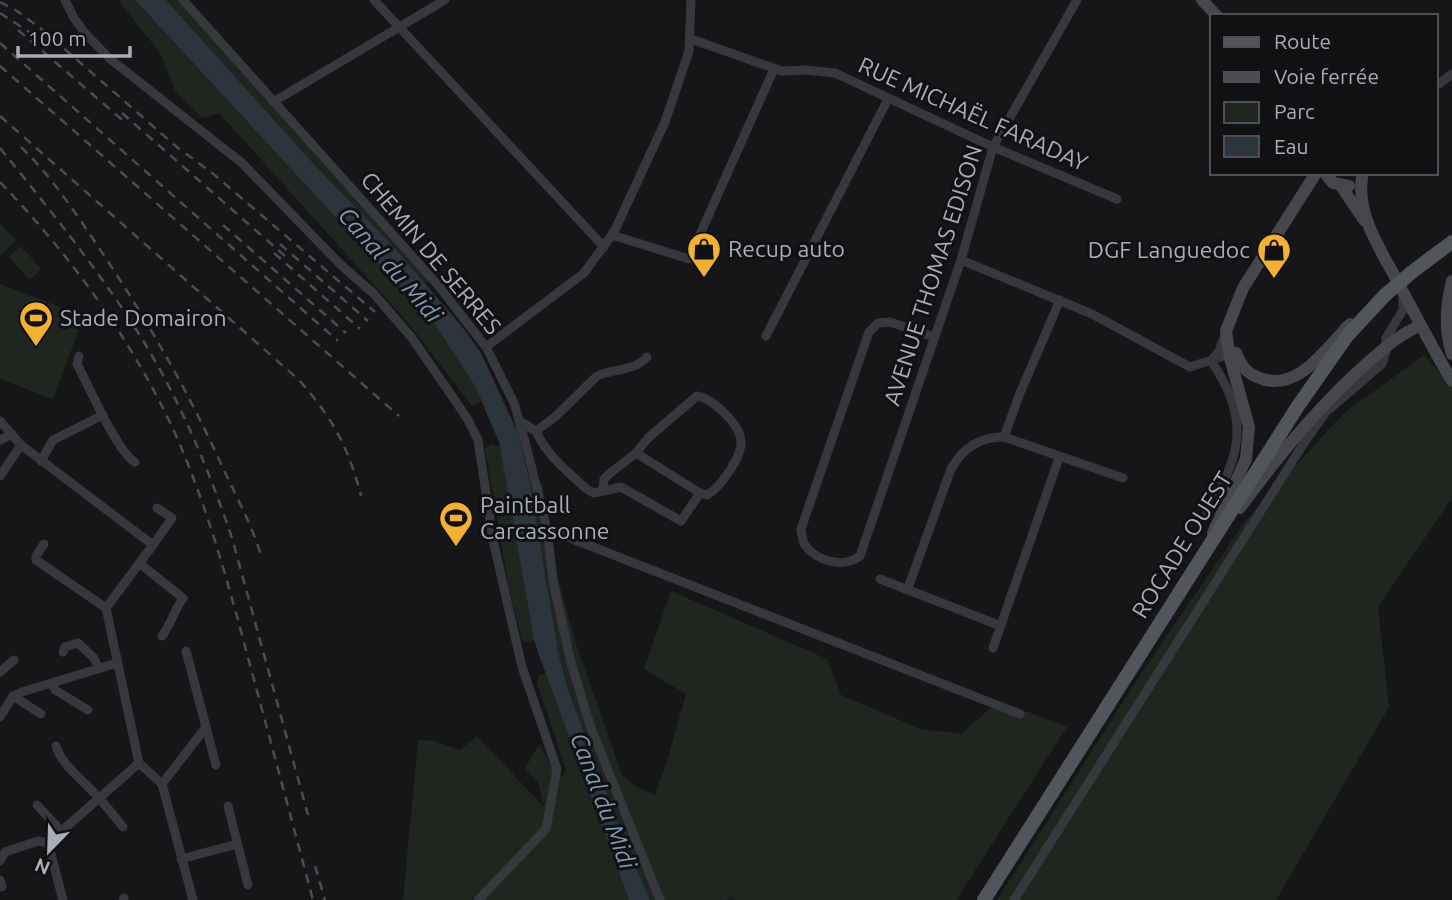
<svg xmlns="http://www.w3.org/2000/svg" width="1452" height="900" font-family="Ubuntu,sans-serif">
	<rect width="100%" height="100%" fill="#161618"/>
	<!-- green -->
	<g fill="#1e261f">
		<path d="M118,0H135L436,326L476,388L481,401L472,406L409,324L219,113L202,118L176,93L160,53Z"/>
		<path d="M166,0H179L429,281L425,283L311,161Z"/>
		<path d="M0,223L16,241L0,255Z"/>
		<path d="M21,246L41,269L29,280L9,257Z"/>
		<path d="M0,284L84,316L53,399L0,379Z"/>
		<path d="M1424,355L1452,386V498L1378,607L1389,707L1276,900H997L1144,669L1246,520L1344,413Z"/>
		<path d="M491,444L500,447L534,640L528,643L522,640L509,588L485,448Z"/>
		<path d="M529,478L542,484L559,583L574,638L622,775L639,788L655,795L667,761L686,694L644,669L671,591L827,659L841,695L921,729L961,734L999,701L1067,727L956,900H734L730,897L726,900H650L623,837L567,687L558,652L545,583Z"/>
		<path d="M546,673L629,900H403L418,740L434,741L460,750L477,736L544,807L538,782L525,768L539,745L549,762L561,777L566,770L537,683L539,675Z"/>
	</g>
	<!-- water -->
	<path fill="#2c353c" d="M135,0H166L311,161L390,243L464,329L481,353L518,433L529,478L558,652L567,687L623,837L650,900H629L539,655L534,640L499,442L476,388L436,326Z"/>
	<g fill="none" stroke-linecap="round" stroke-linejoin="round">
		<!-- minor -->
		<g stroke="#37383d" stroke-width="9">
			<path d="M65,0L74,18L84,32L109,58L242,163L341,265L374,294L412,338L467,418L478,440L493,540L522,667L557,769L546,829L478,900"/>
			<path d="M183,0L438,285L486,347L514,403L526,445L547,529L553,581L571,663L591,728L660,900"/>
			<path d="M374,0L604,247"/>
			<path d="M691,39L782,71L806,70L835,73L993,147L1117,199"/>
			<path d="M1436,86L1452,74"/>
			<path d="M273,102L445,0"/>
			<path d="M612,235L689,259L774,69"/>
			<path d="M961,260L1092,314L1190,367L1224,356L1230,358"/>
			<path d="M766,336L888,99"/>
			<path d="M934,337L890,322L878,323L869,332L801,529C802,534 802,541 805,545C817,562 844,568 860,556L961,260L993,147L1077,0"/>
			<path d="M486,347L584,273L614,232L665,122L689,51L691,0"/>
			<path d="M79,356L77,364C89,386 117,452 135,462"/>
			<path d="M1212,360L1219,351L1226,332"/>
			<path d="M0,421L21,445L153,545L106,608L139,763L162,784L193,900"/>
			<path d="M519,421L536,431L555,417L597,376C615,368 633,372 647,357"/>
			<path d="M536,431C546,455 569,473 588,490L594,493L621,487L681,521L700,493L636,453"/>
			<path d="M1004,437L1020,393L1060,300"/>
			<path d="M0,440L12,434"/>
			<path d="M41,461L53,440L103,415"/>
			<path d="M0,476L21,445"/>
			<path d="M603,490L604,479L609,474L636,453L648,438L697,396C712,398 740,424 741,441C742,457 720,488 707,495L700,493"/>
			<path d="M1206,515C1239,458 1253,421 1211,361"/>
			<path d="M547,529L1020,714"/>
			<path d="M44,544L36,556V560L106,608"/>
			<path d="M153,545L172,518L157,508"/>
			<path d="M139,563L183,598C174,611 171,624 162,636"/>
			<path d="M880,579L1001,626"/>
			<path d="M908,588L951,469C963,448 979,437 1004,437L1123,478"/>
			<path d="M993,648L1059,458"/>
			<path d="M186,651L216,765"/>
			<path d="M63,652L65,647L78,643L94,658L99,669"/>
			<path d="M0,672L14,660"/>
			<path d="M52,683L55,690L88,710"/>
			<path d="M13,696L41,714"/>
			<path d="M0,717L13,696L22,692L117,663"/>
			<path d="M56,746C62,766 85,782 98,797C107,807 115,817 123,827"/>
			<path d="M162,784L206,727"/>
			<path d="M37,805L61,831"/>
			<path d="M228,806L248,885"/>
			<path d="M181,859L237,844"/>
			<path d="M0,861L5,852L38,841L48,843"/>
			<path d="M0,880L2,887"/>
			<path d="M63,900L48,843L139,763"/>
			<path d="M123,900L124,898"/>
			<path d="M1014,900L1304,443L1326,412L1382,364L1386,351V338L1403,310V297"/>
		</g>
		<!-- secondary -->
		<g stroke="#45474d" stroke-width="12">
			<path d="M1202,0L1217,16"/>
			<path d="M1325,173L1333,183L1349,186"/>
			<path d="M1362,178C1356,218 1385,256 1402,290C1418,320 1434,351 1452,381"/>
			<path d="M1341,186L1364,220"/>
			<path d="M1452,281C1446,306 1444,328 1452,354"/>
			<path d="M1236,353C1240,364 1246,373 1257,377C1297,395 1326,348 1350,324"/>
			<path d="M1240,508C1277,457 1316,409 1364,366C1381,351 1399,334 1420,326"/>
			<path d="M1213,533L1246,459L1249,427L1230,358L1226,331L1243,288L1316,173"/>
		</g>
		<!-- primary -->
		<g stroke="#53555c" stroke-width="14">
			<path d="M1412,272L1452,242"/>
			<path d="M984,900L1298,406L1347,336L1385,295"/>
		</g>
		<!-- rail -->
		<g stroke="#4a4c52" stroke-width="2.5" stroke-dasharray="9 7" stroke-linecap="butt">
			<path d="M0,2L17,11L44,31L178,148L211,172L375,312"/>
			<path d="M0,13L29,32"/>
			<path d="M18,30L127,124"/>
			<path d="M0,43L338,341"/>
			<path d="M0,66L399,416"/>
			<path d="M122,113L285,256"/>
			<path d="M0,116L299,380C332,417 349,448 361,496"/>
			<path d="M21,147C52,177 75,212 99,248C146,318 187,389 222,466C236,496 253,527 262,559"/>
			<path d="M0,148C50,210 102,274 144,342C181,403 209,470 232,538L308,815"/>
			<path d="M0,182C71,256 132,340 175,433C208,508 229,586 250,665C271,743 292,821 313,900"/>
			<path d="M223,225L346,333"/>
			<path d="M280,244L368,321"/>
			<path d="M274,253L360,329"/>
			<path d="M315,866L325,900"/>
		</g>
		<!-- primary-bridge -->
		<path stroke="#53555c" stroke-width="14" d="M1385,295L1412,272"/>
	</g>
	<!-- icons -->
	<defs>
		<g id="shop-pin" transform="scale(1.75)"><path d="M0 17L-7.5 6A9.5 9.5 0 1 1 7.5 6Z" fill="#f2b134" stroke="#111113"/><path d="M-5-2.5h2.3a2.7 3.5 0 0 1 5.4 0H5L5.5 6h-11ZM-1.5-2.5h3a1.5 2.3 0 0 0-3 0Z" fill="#111"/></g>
		<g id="stadium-pin" transform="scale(1.75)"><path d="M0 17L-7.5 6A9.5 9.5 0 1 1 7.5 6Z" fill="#f2b134" stroke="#111113"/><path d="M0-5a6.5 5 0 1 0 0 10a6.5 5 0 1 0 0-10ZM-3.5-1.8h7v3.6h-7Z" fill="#111"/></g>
	</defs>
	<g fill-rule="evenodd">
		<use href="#shop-pin" x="704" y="249"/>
		<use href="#shop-pin" x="1274" y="250"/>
		<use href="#stadium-pin" x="36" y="318"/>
		<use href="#stadium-pin" x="456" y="518"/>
	</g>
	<g text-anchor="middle" stroke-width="6" stroke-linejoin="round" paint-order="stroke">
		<!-- street labels -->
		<g font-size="23" fill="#a8adb8" stroke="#111113">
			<text transform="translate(973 114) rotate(24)" y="8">RUE MICHAËL FARADAY</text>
			<text transform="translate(431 253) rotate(50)" y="8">CHEMIN DE SERRES</text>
			<text transform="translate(933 275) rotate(-72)" y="8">AVENUE THOMAS EDISON</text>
			<text transform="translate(1182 545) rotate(-58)" y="8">ROCADE OUEST</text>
		</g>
		<!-- poi labels -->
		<g font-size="23" fill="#a8adb8" stroke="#111113" text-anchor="start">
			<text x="728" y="257">Recup auto</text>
			<text x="1250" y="258" text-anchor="end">DGF Languedoc</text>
			<text x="60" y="326">Stade Domairon</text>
			<text x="480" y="513">Paintball<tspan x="480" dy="26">Carcassonne</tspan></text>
		</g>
		<!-- water labels -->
		<g font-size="24" font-style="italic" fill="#7f9bb3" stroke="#111113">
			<text transform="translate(390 265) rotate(49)" y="8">Canal du Midi</text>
			<text transform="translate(603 801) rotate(69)" y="8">Canal du Midi</text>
		</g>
	</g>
	<!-- legend -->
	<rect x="1210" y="14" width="228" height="161" fill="#111113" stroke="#4d4f55" stroke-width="2"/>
	<rect x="1224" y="37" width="35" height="10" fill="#53555c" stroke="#4d4f55" stroke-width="2"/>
	<text x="1274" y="49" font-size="21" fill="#a8adb8">Route</text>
	<rect x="1224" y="72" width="35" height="10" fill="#4a4c52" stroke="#4d4f55" stroke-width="2"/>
	<text x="1274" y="84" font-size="21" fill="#a8adb8">Voie ferrée</text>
	<rect x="1224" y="102" width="35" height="21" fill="#1e261f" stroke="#4d4f55" stroke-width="2"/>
	<text x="1274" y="119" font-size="21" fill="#a8adb8">Parc</text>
	<rect x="1224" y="136" width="35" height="21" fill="#2c353c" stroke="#4d4f55" stroke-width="2"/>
	<text x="1274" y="154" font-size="21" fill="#a8adb8">Eau</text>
	<!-- north arrow -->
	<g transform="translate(49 851) rotate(203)" stroke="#111113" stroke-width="5" paint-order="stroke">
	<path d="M0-5L12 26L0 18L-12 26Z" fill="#a8adb8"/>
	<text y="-10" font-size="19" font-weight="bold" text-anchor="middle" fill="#a8adb8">N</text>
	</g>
	<!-- scale -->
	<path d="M18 46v10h112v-10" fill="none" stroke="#a8adb8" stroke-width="3.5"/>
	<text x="28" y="46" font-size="21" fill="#a8adb8" stroke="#111113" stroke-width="5" paint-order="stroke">100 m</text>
</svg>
